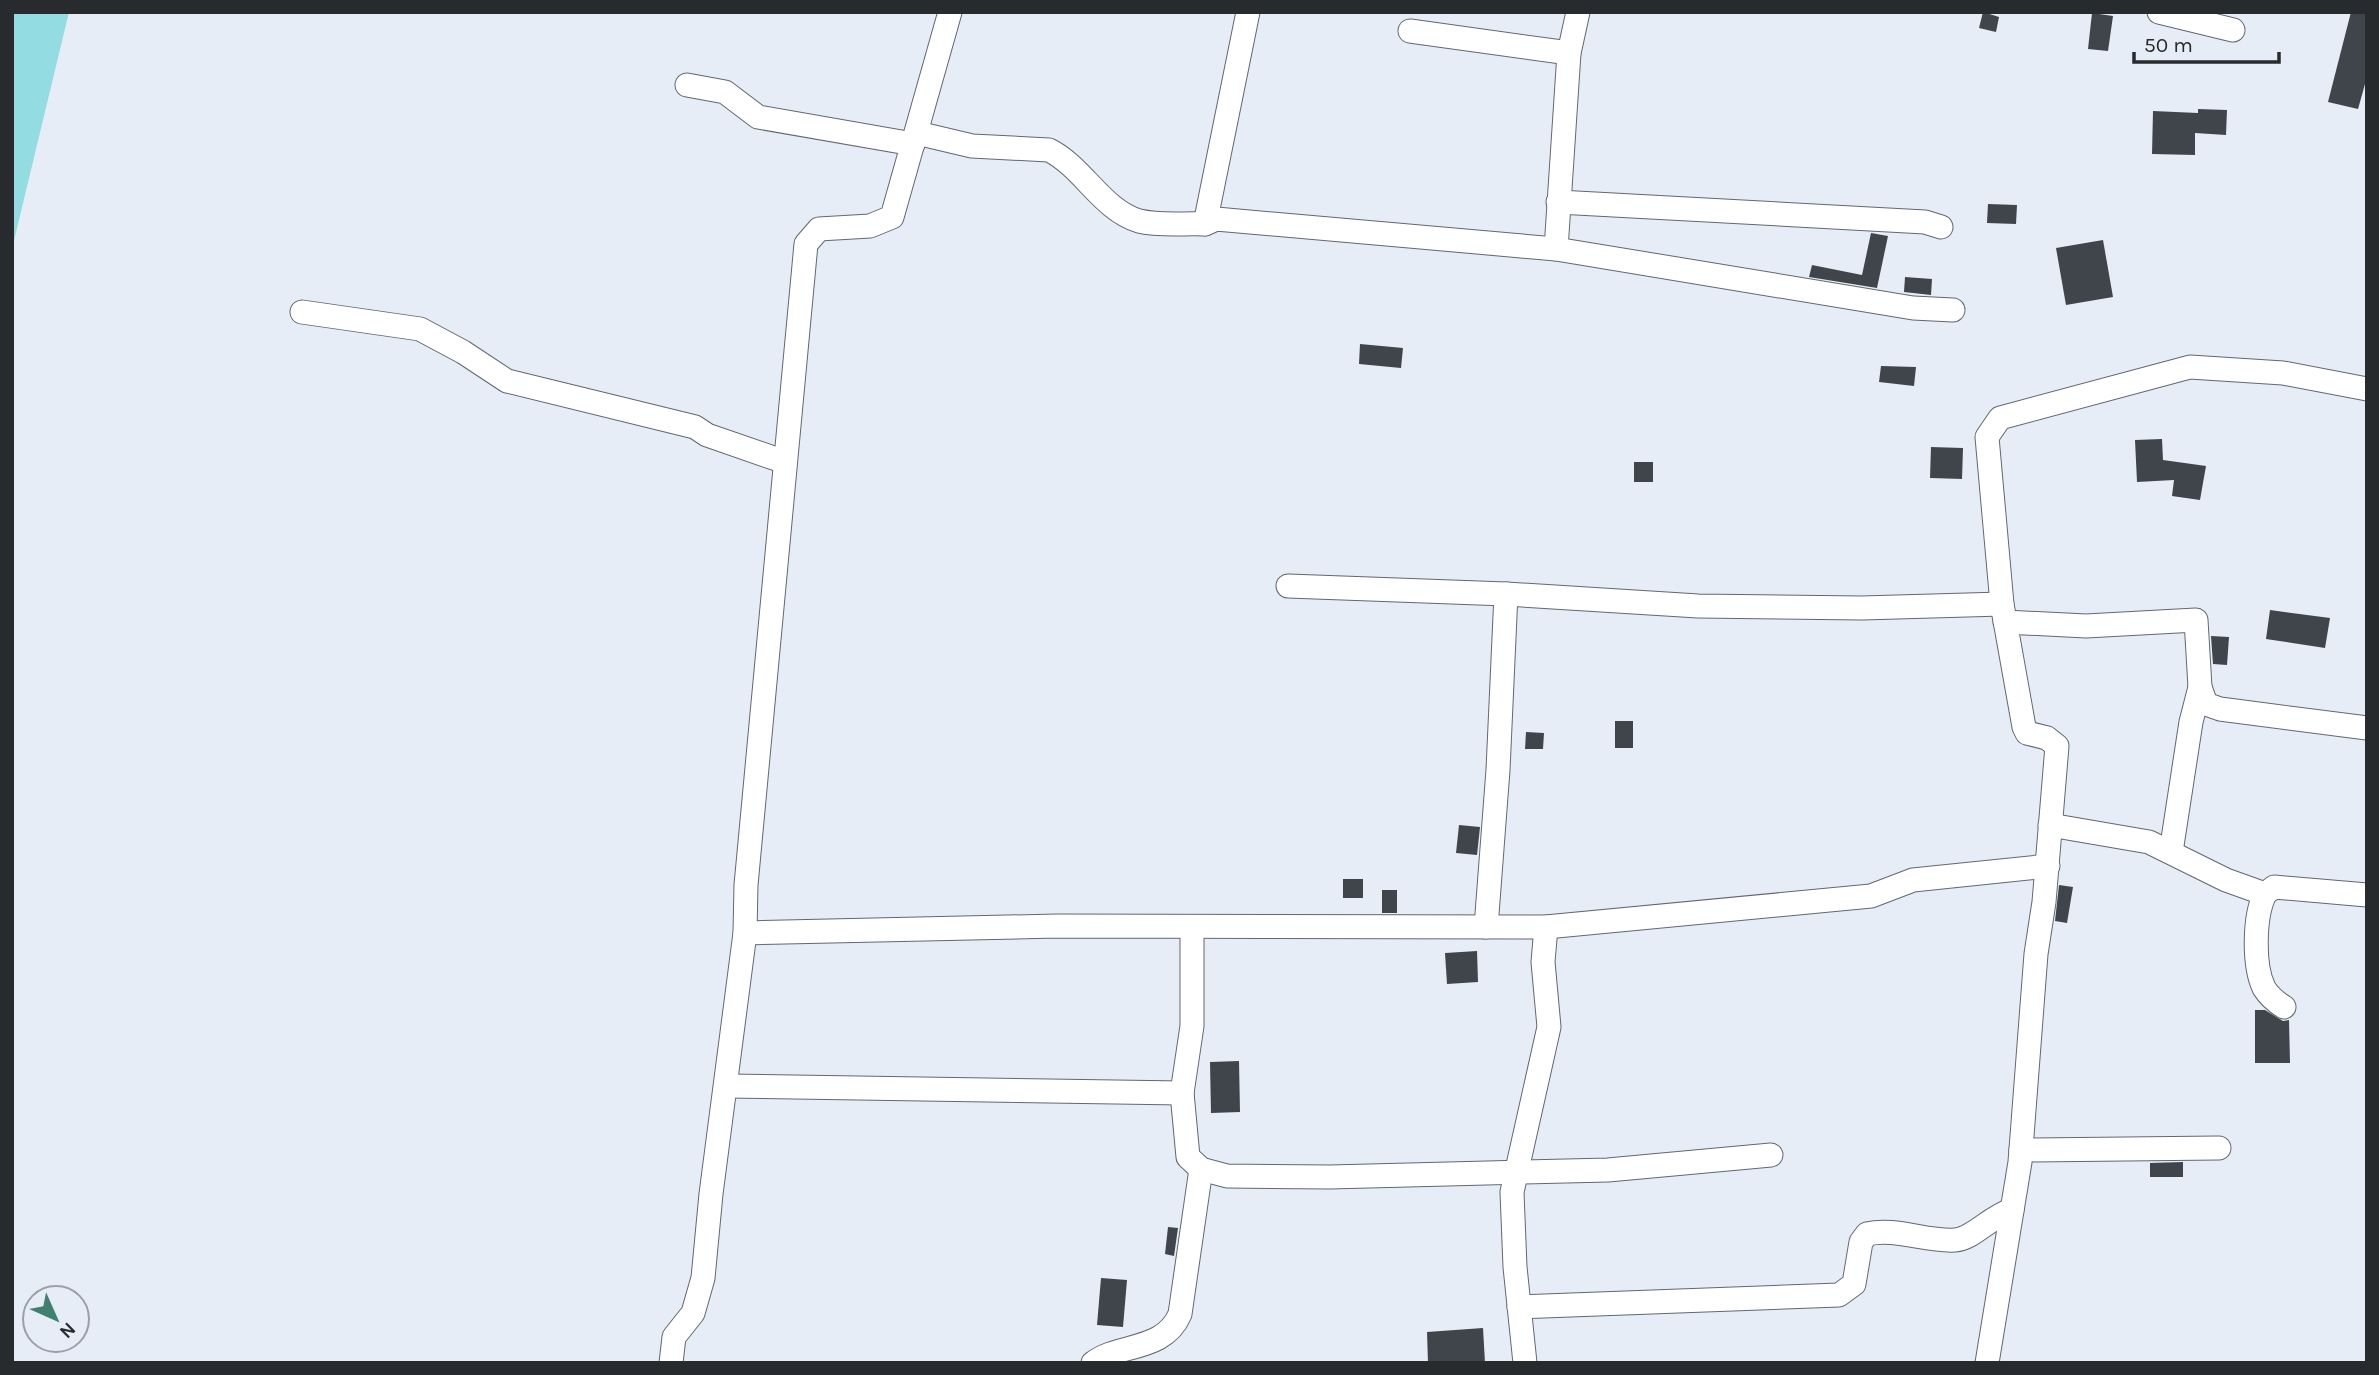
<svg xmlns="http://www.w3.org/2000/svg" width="2379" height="1375" font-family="Karla,sans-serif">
	<rect width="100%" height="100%" fill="#e7edf6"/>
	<!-- water -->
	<path fill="#93dde2" d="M12,12H69L12,249Z"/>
	<!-- building -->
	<g fill="#40454c">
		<path d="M1983,12L1999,17L1996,32L1979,28Z"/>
		<path d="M2351,12H2367V77L2358,109L2328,102Z"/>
		<path d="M2092,13L2113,16L2108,51L2088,49Z"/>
		<path d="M2198,109L2227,110L2226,135L2195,133V155L2152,154L2153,111L2198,113Z"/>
		<path d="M1988,204L2017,205L2016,224L1987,223Z"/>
		<path d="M1871,233L1888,236L1877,288L1809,277L1812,265L1862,275Z"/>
		<path d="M2103,240L2113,297L2066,305L2056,248Z"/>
		<path d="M1905,277L1932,279L1931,295L1904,292Z"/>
		<path d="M1360,344L1403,348L1401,368L1359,364Z"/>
		<path d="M1881,366L1916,367L1914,386L1879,382Z"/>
		<path d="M2162,439L2163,460L2206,466L2200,500L2172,496L2174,480L2137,482L2135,440Z"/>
		<path d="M1931,447L1963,448L1962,479L1930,478Z"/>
		<rect x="1634" y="462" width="19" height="20"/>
		<path d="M2270,610L2330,618L2325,648L2266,639Z"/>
		<path d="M2211,636L2229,637L2227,665L2213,664Z"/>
		<rect x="1615" y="721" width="18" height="27"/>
		<path d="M1526,732L1544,733L1543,749H1525Z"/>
		<path d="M1459,825L1480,827L1477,855L1456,853Z"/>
		<rect x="1343" y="879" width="20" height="19"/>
		<path d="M2059,885L2073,887L2067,923L2055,921Z"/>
		<rect x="1382" y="890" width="15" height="23"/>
		<path d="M1477,951L1478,982L1447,984L1445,953Z"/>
		<path d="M2255,1010H2265L2283,1021L2289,1020L2290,1063H2255Z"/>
		<path d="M1239,1061L1240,1112L1211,1113L1210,1062Z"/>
		<path d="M2183,1162V1177H2150V1163Z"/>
		<path d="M1168,1227L1178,1228L1174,1256L1165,1254Z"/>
		<path d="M1101,1278L1127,1280L1123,1327L1097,1325Z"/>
		<path d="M1483,1328L1485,1363H1428L1427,1332Z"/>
	</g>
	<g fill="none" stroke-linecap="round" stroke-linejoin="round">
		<!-- minor casing -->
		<g stroke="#626770" stroke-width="25">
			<g id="minor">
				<path d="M1578,12L1569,53L1556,249L1913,308L1953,310"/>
				<path d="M2159,12L2233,30"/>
				<path d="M1410,31L1569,53"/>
				<path d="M687,85L725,92L758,117L913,144"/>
				<path d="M917,133L972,146L1049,150C1083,167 1102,210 1139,221C1159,226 1184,223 1205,224L1248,12"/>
				<path d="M1558,202L1925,222L1941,227"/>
				<path d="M1205,224L1216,219L1556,249"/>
				<path d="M302,312L420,329L463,352L507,381L695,427L707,435L785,462"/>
				<path d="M1288,586L1506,594L1698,606L1862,608L2002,604"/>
				<path d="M2005,622L2086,626L2196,620L2200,687L2206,704L2220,709L2367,728"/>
				<path d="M2050,825L2149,842L2226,880L2265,894"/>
				<path d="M2171,852L2191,722L2200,687"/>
				<path d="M1486,927L1498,770L1506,594"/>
				<path d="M1192,928V1026L1182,1093L1188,1157L1201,1169L1227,1176L1330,1177L1608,1170L1771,1155"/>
				<path d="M745,933L1057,926L1546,927L1871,896L1913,880L2048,866"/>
				<path d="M2284,1007C2276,1002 2269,996 2264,988C2253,965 2254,916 2265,894L2274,887L2367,895"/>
				<path d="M726,1086L1182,1093"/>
				<path d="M2021,1150L2219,1148"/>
				<path d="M1519,1307L1839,1295L1854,1284L1861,1242L1867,1234C1895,1227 1927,1242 1955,1240C1973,1239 1989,1217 2012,1210"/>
				<path d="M671,1363L674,1337L693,1313L703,1278L711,1194L745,933L746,885L806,244L819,229L870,226L892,217L950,12"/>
				<path d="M1093,1363C1119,1343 1164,1352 1180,1314L1201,1169"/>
				<path d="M1525,1363L1515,1267L1512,1192L1549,1027L1543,962L1546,927"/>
				<path d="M1987,1363L2020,1162L2036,954L2044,902L2057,746L2047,738L2027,733L2024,727L2002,604L1987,437L2000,418L2190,367L2283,373L2367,389"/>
			</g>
		</g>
		<!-- minor -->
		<use href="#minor" stroke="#fff" stroke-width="23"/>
	</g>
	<!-- border -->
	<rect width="2379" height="1375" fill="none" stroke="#282b2e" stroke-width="28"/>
	<!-- north arrow -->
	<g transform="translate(56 1319) rotate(135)"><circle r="33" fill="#e7edf6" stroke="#9b9fa6" stroke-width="2"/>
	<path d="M0-5L12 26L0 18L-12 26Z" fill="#3f806f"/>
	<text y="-10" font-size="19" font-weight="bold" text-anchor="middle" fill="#282b2e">N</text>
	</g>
	<!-- scale -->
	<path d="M2134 52v10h145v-10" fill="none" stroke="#282b2e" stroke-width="3.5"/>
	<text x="2144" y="52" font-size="21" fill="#282b2e" stroke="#e7edf6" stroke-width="5" paint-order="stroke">50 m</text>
</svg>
